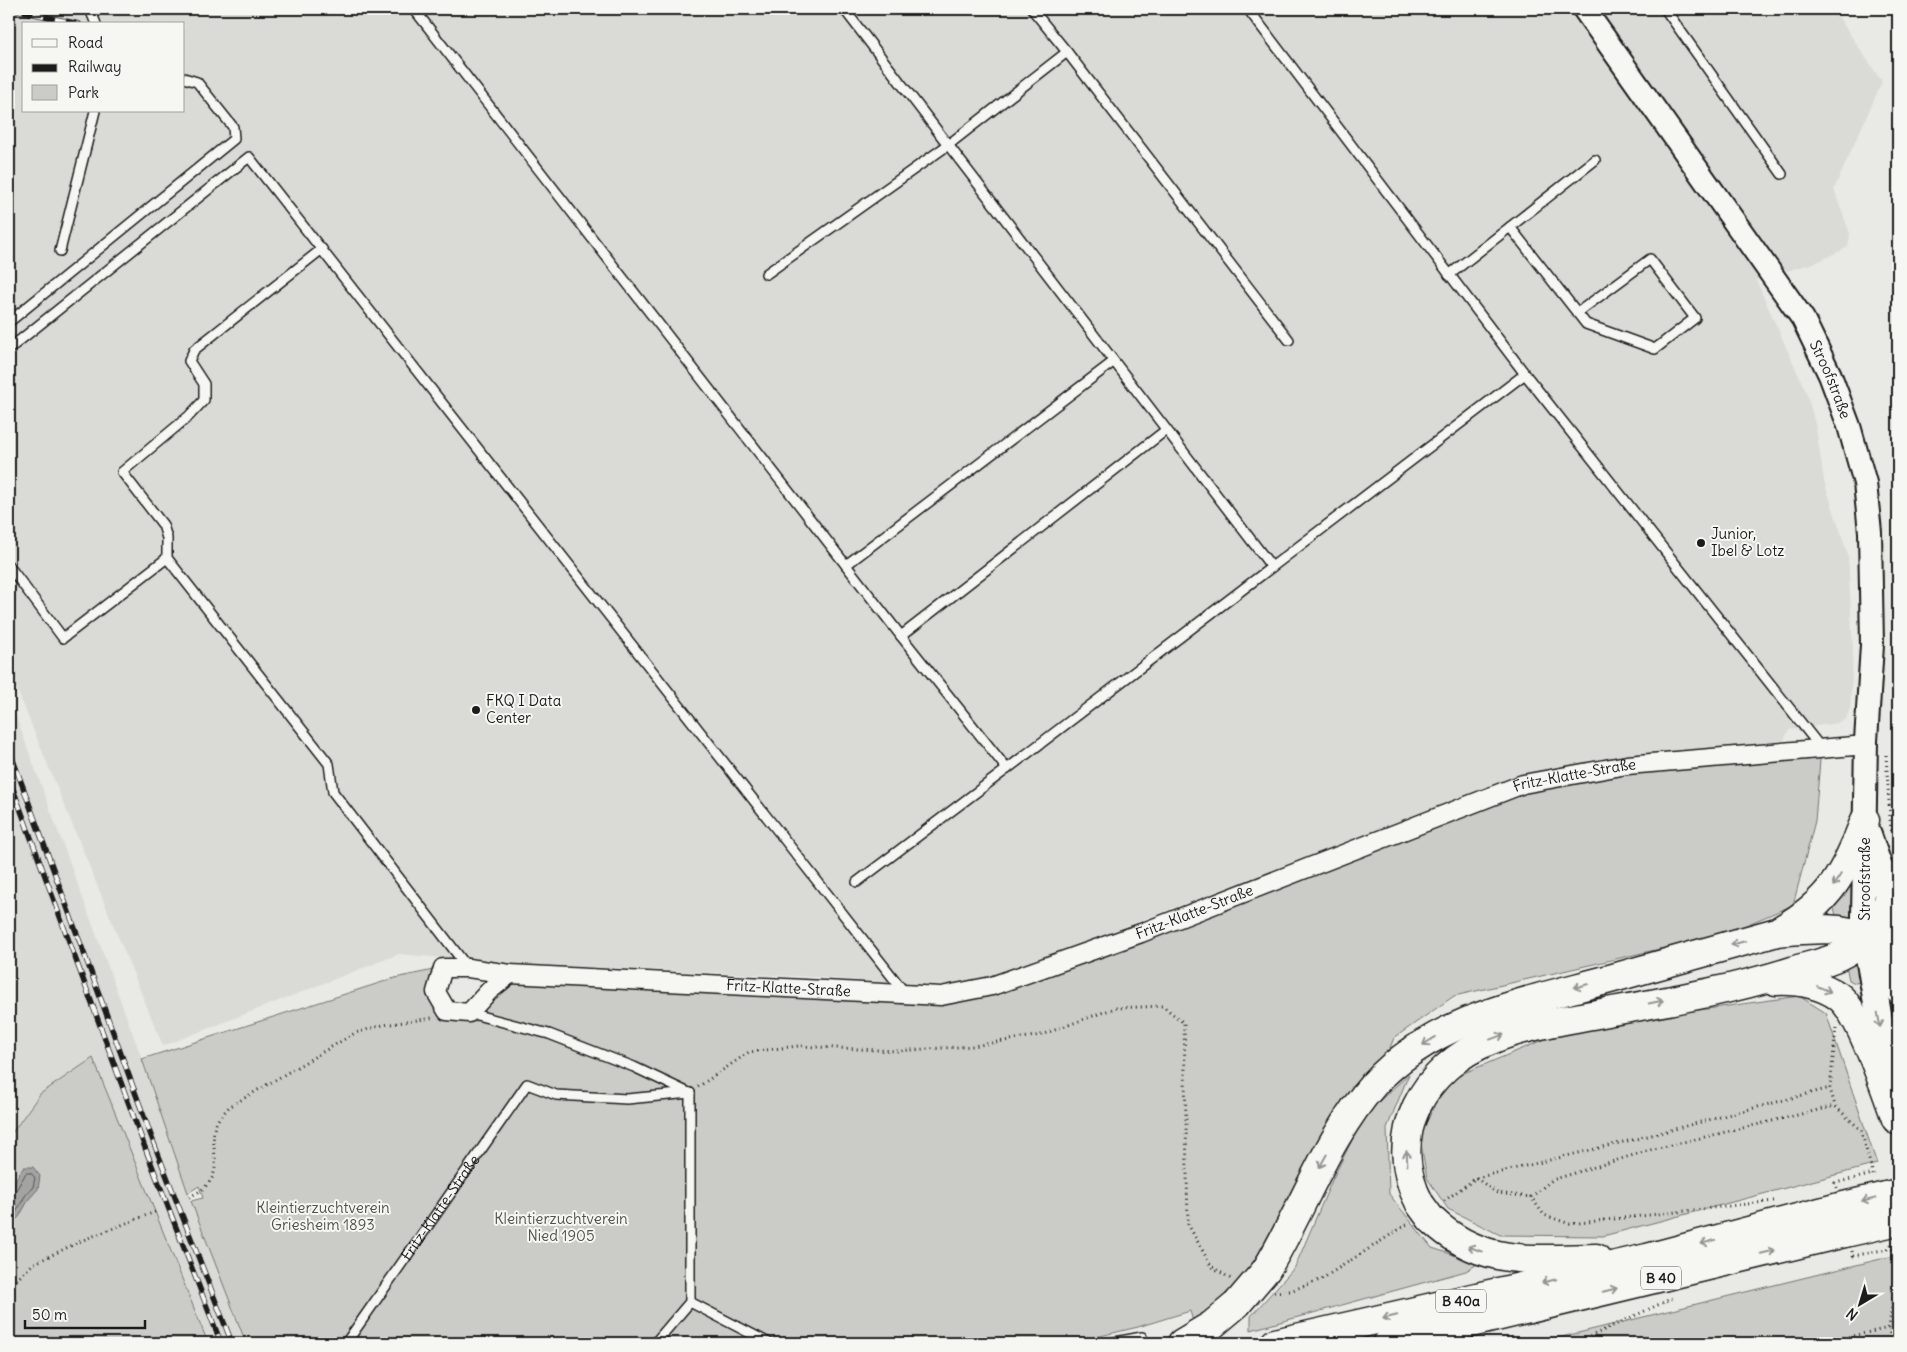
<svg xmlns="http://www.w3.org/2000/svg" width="1907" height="1352" font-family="Delius,sans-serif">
	<rect width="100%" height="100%" fill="#e9e9e5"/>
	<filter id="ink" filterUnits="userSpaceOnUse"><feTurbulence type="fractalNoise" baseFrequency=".02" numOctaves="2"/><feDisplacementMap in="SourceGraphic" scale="10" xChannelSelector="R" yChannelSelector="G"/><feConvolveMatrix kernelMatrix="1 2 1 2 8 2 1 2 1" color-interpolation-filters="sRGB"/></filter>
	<g filter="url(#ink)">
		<!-- built -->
		<g fill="#dadad6" fill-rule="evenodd">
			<path d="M9,9H1833L1882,82L1834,189L1850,234L1848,247L1817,262L1756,280L1807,394L1816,428L1824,481L1848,555L1853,652L1850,709L1846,719L1837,723L1789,730L1784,740L1775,743L1626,756L1592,760L1531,773L1359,837L1004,973L965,984L912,985L814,977L499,963L399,954L163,1046L9,670ZM24,24H184V111H24Z"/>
			<path d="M9,698L142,1059L188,1193L246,1343H208L93,1058L40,1094L9,1137Z"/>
		</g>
		<!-- green -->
		<g fill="#cbcbc7" stroke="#747472">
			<path d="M1821,748L1815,821L1793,905L1725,934L1454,996L1394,1038L1375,1084L1304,1201L1197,1335L1190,1311L1138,1327L1071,1343H246L191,1201L203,1198L199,1186L188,1193L142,1059L395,978L443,968L447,1011L469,1013L510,974L905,993L992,986L1523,784Z"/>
			<path d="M1851,873L1855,924L1837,919L1832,901Z"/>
			<path d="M1857,959L1861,982L1855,983L1849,980L1846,965Z"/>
			<path d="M1799,996L1826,1013L1877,1164L1603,1236L1500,1235L1448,1209L1427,1178L1420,1138L1437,1098L1457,1076L1572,1028Z"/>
			<path d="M93,1058L208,1343H9V1137L40,1094Z"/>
			<path d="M1409,1074L1387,1128L1389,1194L1432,1248L1479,1263L1466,1271L1251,1330V1316L1295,1267L1333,1178L1365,1114Z"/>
			<path d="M1893,1256L1898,1282V1343H1537Z"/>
		</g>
		<!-- water -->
		<path fill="#a3a3a1" stroke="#6d6d6c" d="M24,1167H33L40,1176L38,1189L29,1199L19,1217L9,1226C9,1201 7,1188 24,1167Z"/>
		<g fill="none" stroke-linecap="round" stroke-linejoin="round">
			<!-- shore -->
			<path stroke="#525251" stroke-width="1" d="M9,1194L15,1192L26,1173H31L35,1178L33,1187L25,1196L15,1214L9,1221"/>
			<!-- service casing -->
			<g stroke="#1c1c1c" stroke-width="12">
				<g id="service">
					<path d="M90,9L96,24"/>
					<path d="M414,9L901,636L1007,769L1525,374"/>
					<path d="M844,9L1271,566"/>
					<path d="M1248,9L1525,374L1821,748"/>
					<path d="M1665,9L1782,174"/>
					<path d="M1067,52L1289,340"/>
					<path d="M1510,227L1586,324L1655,349L1695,318L1650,259L1577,313"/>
					<path d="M322,249L194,350L189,361L204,384V400L189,416L122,472L163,525L167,538V558L329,764L333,792L468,968"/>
					<path d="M60,251L95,111"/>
					<path d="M766,274L948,145L1067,52L1032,9"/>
					<path d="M1449,275L1595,160"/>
					<path d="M9,322L234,139L233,127L197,82L184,78"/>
					<path d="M9,349L249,157L905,993"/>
					<path d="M846,565L1113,362"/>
					<path d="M9,566L63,638L167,558"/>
					<path d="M901,636L1166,430"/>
					<path d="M1881,867L1898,868"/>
					<path d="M857,882L1007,769"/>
					<path d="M469,1013L549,1034L634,1067L689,1093"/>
					<path d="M690,1302L769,1343"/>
					<path id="s1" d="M346,1343L527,1084L556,1095L627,1099L690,1093"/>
					<path d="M655,1343L690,1302V1093"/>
					<path d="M1110,1343L1142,1337"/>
				</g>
			</g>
			<!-- minor casing -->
			<g stroke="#1c1c1c" stroke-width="21">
				<g id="minor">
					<path d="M443,968H468L510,974L489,991L469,1013L447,1011L436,992Z"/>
					<path id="s2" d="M510,974L941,996L992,986L1141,933L1523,784L1627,765L1866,745"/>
				</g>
			</g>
			<!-- tertiary casing -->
			<g stroke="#1c1c1c" stroke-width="26">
				<g id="tertiary">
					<path id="s3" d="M1584,9L1803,319L1830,375L1849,426L1865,483L1870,532L1872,645L1866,741L1863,917L1865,937"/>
					<path d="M1870,835L1881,867L1887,905"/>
				</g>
			</g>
			<!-- secondary casing -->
			<g stroke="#1c1c1c" stroke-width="29">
				<g id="secondary">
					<path d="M1887,905L1898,991"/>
					<path d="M1865,937L1890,1080"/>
				</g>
			</g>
			<!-- trunk casing -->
			<g stroke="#1c1c1c" stroke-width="31">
				<g id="trunk">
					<path d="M1780,930C1831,901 1844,874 1865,820"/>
					<path d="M1776,981C1797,980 1820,984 1838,996C1860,1011 1886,1092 1896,1119"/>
					<path d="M1420,1204C1384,1136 1423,1067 1491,1040C1524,1026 1561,1021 1597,1014C1662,1002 1729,991 1792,971C1807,966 1825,963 1839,956C1862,945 1875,927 1887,905"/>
					<path d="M1431,1219C1481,1267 1532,1259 1596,1258"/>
					<path d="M1266,1270C1303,1210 1326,1138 1374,1084C1433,1019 1525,1002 1606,980C1663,964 1720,948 1777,932C1804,930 1840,925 1865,937C1876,943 1885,953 1894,962"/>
					<path d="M1182,1343L1212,1325L1237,1304"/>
					<path d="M1275,1343L1647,1258L1839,1207"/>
					<path d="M1388,1343L1845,1233"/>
				</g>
			</g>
			<!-- path -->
			<g stroke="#1c1c1c" stroke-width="3" stroke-dasharray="1 4" stroke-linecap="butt">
				<path d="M1886,755L1891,833"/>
				<path d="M1836,1028L1830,1088L1835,1106L1861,1130L1874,1178"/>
				<path d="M698,1087L749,1052L798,1046L896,1051L973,1046L1041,1035L1115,1008L1163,1006L1184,1023L1188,1224L1211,1266L1231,1279"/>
				<path d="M1476,1178L1497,1193L1531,1197"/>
				<path d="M1837,1188L1835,1183L1873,1174"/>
				<path d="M189,1197C195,1194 201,1191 206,1186C224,1169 209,1146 215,1126C218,1118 224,1113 229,1107L355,1033L383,1025L432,1018"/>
				<path d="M1444,1201L1476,1178L1644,1137L1830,1088"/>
				<path d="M1774,1201L1570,1224L1544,1215L1531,1197L1552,1180L1650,1150L1835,1106"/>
				<path d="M1891,1244L1897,1268L1889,1328L1891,1343"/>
				<path d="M1852,1251L1853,1256L1892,1248"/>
				<path d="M9,1287L33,1264L83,1240L155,1212"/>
				<path d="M1274,1292L1290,1291L1320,1280L1409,1223"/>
				<path d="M1576,1343L1675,1297"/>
				<path d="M1819,1343L1889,1328"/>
			</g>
			<!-- service -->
			<use href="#service" stroke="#f6f6f2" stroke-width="9"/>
			<!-- minor -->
			<use href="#minor" stroke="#f6f6f2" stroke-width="18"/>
			<!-- tertiary -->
			<use href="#tertiary" stroke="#f6f6f2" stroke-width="22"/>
			<!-- secondary -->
			<use href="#secondary" stroke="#f6f6f2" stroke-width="25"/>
			<!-- trunk -->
			<use href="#trunk" stroke="#f6f6f2" stroke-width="28"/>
			<!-- rail casing -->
			<g stroke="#1c1c1c" stroke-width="5.5">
				<g id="rail">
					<path d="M12,9L79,24"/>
					<path d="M9,749L153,1141L232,1343"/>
					<path d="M9,778L144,1145L221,1343"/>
				</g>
			</g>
			<!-- rail -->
			<use href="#rail" stroke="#f6f6f2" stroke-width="4" stroke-dasharray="11" stroke-linecap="butt"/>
			<!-- trunk-bridge casing -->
			<g stroke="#1c1c1c" stroke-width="31" stroke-linecap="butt">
				<g id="trunk-bridge">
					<path d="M1420,1204L1431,1219"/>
					<path d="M1839,1207L1898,1193"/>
					<path d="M1845,1233L1898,1221"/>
					<path d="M1237,1304L1266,1270"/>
				</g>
			</g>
			<!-- trunk-bridge -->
			<use href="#trunk-bridge" stroke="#f6f6f2" stroke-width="28"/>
		</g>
		<!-- one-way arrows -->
		<defs><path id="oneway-shaft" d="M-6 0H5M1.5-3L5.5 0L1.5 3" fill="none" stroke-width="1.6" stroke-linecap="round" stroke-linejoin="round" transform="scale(1.25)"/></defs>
		<g stroke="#949492">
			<use href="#oneway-shaft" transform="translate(1837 880) rotate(123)"/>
			<use href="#oneway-shaft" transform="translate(1738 943) rotate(164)"/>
			<use href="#oneway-shaft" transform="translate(1581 986) rotate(164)"/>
			<use href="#oneway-shaft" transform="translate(1824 989) rotate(23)"/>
			<use href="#oneway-shaft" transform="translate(1656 1002) rotate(-11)"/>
			<use href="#oneway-shaft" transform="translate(1879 1020) rotate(80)"/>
			<use href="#oneway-shaft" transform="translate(1497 1037) rotate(-20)"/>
			<use href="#oneway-shaft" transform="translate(1429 1041) rotate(148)"/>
			<use href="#oneway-shaft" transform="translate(1407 1158) rotate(-93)"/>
			<use href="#oneway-shaft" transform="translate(1323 1161) rotate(119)"/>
			<use href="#oneway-shaft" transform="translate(1869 1200) rotate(167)"/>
			<use href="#oneway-shaft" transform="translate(1708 1242) rotate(165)"/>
			<use href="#oneway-shaft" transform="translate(1475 1249) rotate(-159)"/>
			<use href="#oneway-shaft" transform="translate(1768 1252) rotate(-14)"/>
			<use href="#oneway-shaft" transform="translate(1549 1281) rotate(167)"/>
			<use href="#oneway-shaft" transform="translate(1610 1290) rotate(-14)"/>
			<use href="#oneway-shaft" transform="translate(1390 1317) rotate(167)"/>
		</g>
	</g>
	<!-- markers -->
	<g fill="#1c1c1c" stroke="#f6f6f2" stroke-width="2">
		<circle cx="1701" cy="543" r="5"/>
		<circle cx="476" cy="710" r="5"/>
	</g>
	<g text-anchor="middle" stroke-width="4" stroke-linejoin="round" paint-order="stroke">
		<!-- shield labels -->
		<g fill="#f6f6f2" stroke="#5d5d5c" stroke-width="1">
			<rect x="1641" y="1266.5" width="40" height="23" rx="4"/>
			<rect x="1436" y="1289.5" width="50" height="23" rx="4"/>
		</g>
		<g font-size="14" font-weight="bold" fill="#1c1c1c">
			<text x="1661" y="1283">B 40</text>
			<text x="1461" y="1306">B 40a</text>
		</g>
		<!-- street labels -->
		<g font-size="15" fill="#1c1c1c" stroke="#f6f6f2">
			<text dy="5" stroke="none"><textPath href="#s3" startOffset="446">Stroofstraße</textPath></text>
			<text dy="5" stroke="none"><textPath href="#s2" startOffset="1104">Fritz-Klatte-Straße</textPath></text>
			<text transform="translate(1865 879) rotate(-90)" y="5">Stroofstraße</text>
			<text dy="5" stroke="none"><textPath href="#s2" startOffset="699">Fritz-Klatte-Straße</textPath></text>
			<text dy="5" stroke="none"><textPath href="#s2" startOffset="279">Fritz-Klatte-Straße</textPath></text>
			<text dy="5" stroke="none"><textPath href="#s1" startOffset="165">Fritz-Klatte-Straße</textPath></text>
		</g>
		<!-- poi labels -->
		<g font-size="15" fill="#1c1c1c" stroke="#f6f6f2" text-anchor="start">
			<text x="1711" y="539">Junior,<tspan x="1711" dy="17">Ibel &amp; Lotz</tspan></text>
			<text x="486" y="706">FKQ I Data<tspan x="486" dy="17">Center</tspan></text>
		</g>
		<!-- park labels -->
		<g font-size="15" fill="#51514f" stroke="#f6f6f2">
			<text x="323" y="1213">Kleintierzuchtverein<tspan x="323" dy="17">Griesheim 1893</tspan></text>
			<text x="561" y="1224">Kleintierzuchtverein<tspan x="561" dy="17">Nied 1905</tspan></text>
		</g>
	</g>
	<!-- margin -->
	<rect width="1907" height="1352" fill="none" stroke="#f6f6f2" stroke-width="30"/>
	<rect x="15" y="15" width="1877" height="1322" fill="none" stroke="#1c1c1c" stroke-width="2" filter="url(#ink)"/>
	<!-- legend -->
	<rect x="22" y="22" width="162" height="90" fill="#f6f6f2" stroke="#9f9f9c"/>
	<rect x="32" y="39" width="25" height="8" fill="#f6f6f2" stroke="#9f9f9c"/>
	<text x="68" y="48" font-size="15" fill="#1c1c1c">Road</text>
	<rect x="32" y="64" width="25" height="8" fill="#1c1c1c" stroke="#9f9f9c"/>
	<text x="68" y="72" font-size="15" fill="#1c1c1c">Railway</text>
	<rect x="32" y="85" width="25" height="15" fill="#cbcbc7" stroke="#9f9f9c"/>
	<text x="68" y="98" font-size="15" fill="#1c1c1c">Park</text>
	<!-- north arrow -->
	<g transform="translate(1860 1304) rotate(218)" stroke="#f6f6f2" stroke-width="4" paint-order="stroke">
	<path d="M0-4L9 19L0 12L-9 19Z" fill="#1c1c1c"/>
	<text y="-8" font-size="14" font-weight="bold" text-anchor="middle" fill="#1c1c1c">N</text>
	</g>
	<!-- scale -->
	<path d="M25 1320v8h120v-8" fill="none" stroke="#1c1c1c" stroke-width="2.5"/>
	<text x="32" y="1320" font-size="15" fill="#1c1c1c" stroke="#f6f6f2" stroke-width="4" paint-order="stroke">50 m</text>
</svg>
